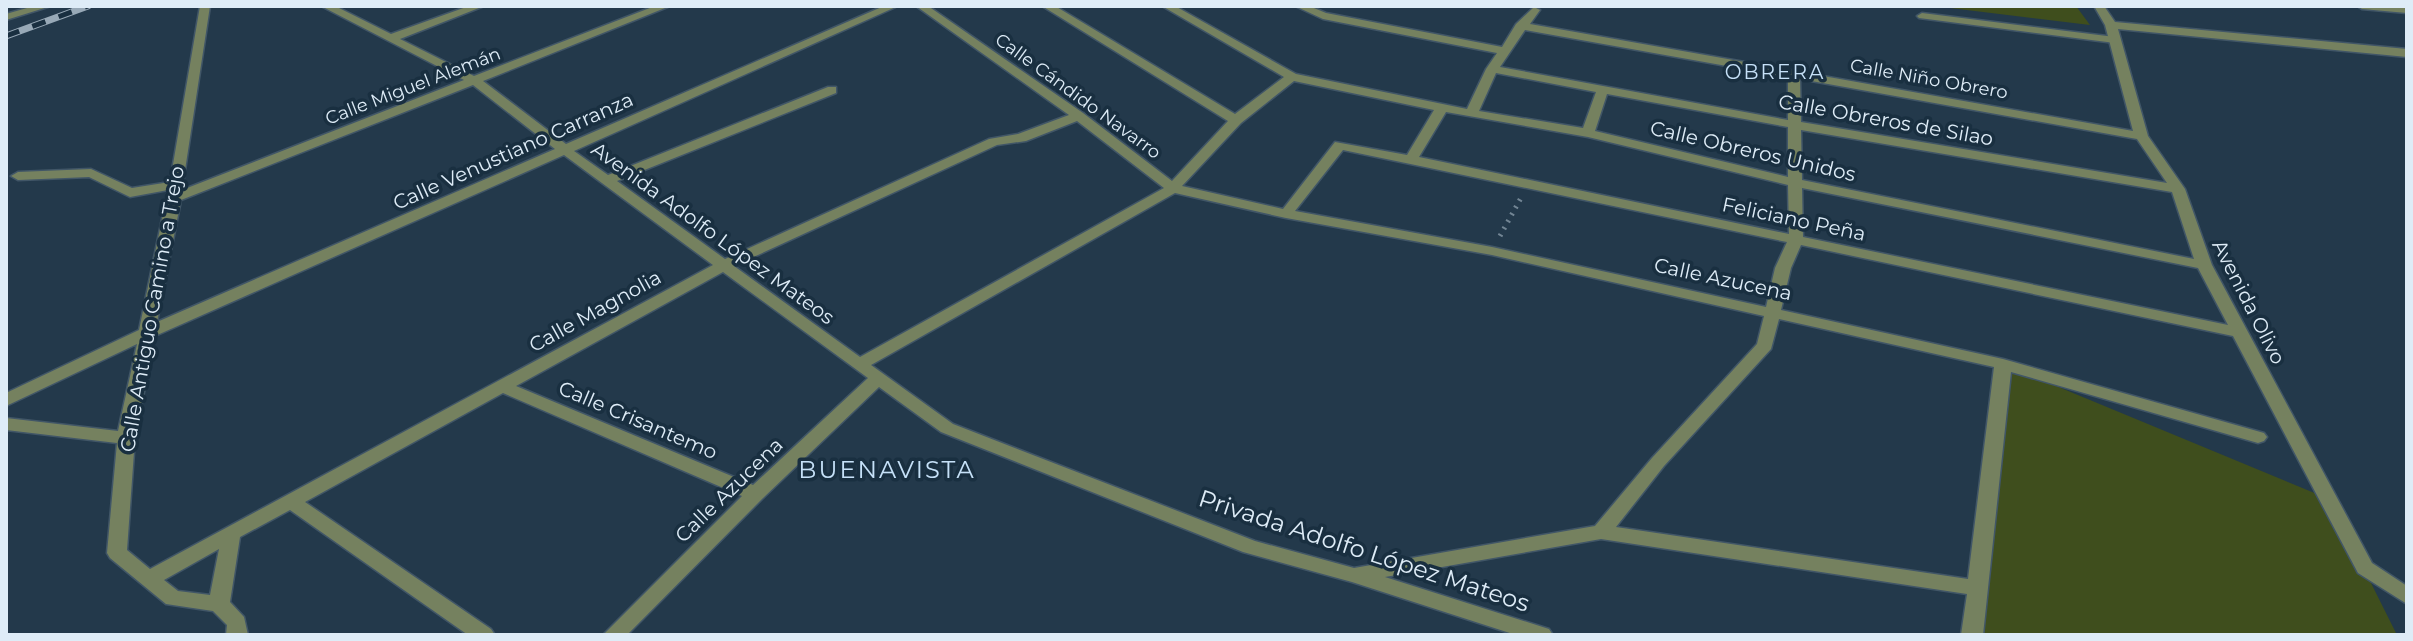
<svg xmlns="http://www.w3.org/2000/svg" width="2413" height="641" font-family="Montserrat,sans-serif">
	<rect width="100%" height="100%" fill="#23394b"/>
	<!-- green -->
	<g fill="#3f4e1d">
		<path d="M1934,6H2076L2090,25Z"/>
		<path d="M2003,364L2329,499L2397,635H1969Z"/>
	</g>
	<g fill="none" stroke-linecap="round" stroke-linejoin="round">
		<!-- service casing -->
		<g stroke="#415667" stroke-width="3">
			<path id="service" d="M1922,13L2115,37L2120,40L2115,43L1919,18L1917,16Z"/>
		</g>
		<!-- minor casing -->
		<g stroke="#415667" stroke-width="3">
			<g id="minor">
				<path d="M200,6H210L182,190L464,80L321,6H335L391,34L469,6H484L400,39L474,76L655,6H670L483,81L566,144L884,6H898L574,151L608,175L828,87H836V93L617,181L725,259L989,139L1018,134L1069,115L916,6H928L1083,113L1172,181L1228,121L1042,6H1055L1235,114L1284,77L1162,6H1175L1296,74L1467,109L1486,69L1497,53L1323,19L1295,6H1309L1326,13L1502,47L1516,24L1534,7L1540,10L1530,24L2133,131L2105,25L2094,6H2104L2115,22L2407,49V57L2118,29L2148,136L2185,189L2212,265L2372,563L2407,586V604L2358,573L2233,336L1801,245L1791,268L1781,310L2003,359L2264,433L2267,437L2264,441L2258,443L2011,372L1983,635H1961L1967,594L1601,539L1385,577L1549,629L1553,635H1516L1352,582L1243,552L941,432L879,387L762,499L627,635H603L742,496L503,393L305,502L491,629L495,635H468L290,510L240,537L230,602L244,617L248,635H226L227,625L213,611L166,604L110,558L107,553L117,443L6,430V418L118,431L137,344L6,406V393L139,330L168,190L130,197L89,177L18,180L11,176L18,172L91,169L132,188L170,182ZM1525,30L1788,77V120L1500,67ZM1496,73L1596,92L1583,128L1479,111ZM1800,79L2137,139L2167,183L1801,122ZM1294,81L1434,110L1407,155L1335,142L1283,209L1182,186L1241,123ZM473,85L555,149L157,322L181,200ZM1607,94L1788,127V177L1595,131ZM1446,112L1588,137L1788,185L1789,234L1419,157ZM1077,121L1164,188L860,357L734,266L997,145L1026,141ZM1801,130L2172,192L2194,259L1802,180ZM1343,150L1787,242L1775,268L1766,307L1492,247L1295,211ZM564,155L713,265L150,569L127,550L135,438L155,336ZM1802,188L2198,268L2228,325L1803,237ZM1175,193L1286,218L1492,255L1764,316L1757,344L1652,458L1595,526L1354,568L1255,541L953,424L871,365ZM723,272L868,378L753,485L516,386ZM1779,319L1994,367L1968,579L1616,527L1664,466L1771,349ZM219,549L210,595L178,591L164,580Z"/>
				<path d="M2357,6L2407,7V13L2362,9Z"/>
			</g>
		</g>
		<!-- tertiary casing -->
		<g stroke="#415667" stroke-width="3">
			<path id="tertiary" d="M34,6H51L6,20V14Z"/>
		</g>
		<!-- path -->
		<path stroke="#728594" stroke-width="5" stroke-dasharray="2 6" stroke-linecap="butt" d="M1500,236L1522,196"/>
		<!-- service -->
		<use href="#service" fill="#75815f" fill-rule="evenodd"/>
		<!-- minor -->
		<use href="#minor" fill="#75815f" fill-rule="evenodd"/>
		<!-- tertiary -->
		<use href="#tertiary" fill="#75815f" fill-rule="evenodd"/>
		<!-- rail casing -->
		<g stroke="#98a9b7" stroke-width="7">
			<path id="rail" d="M6,36L88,6"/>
		</g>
		<!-- rail -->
		<use href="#rail" stroke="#192f40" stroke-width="5" stroke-dasharray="14" stroke-linecap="butt"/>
	</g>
	<g text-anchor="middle" stroke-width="7" stroke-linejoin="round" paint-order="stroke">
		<!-- far-street labels -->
		<g font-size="18" fill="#deecf7" stroke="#192f40">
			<text transform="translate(1929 79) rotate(10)" y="6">Calle Niño Obrero</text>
			<text transform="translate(413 86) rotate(-21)" y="6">Calle Miguel Alemán</text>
			<text transform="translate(1078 96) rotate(36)" y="6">Calle Cándido Navarro</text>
		</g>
		<!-- far-quarter labels -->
		<g font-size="20" letter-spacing="2" fill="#c6e1f8" stroke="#192f40">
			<text x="1775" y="79">OBRERA</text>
		</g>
		<!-- street labels -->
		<g font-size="20" fill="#deecf7" stroke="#192f40">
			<text transform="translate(1886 120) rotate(10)" y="7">Calle Obreros de Silao</text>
			<text transform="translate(513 151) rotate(-24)" y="7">Calle Venustiano Carranza</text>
			<text transform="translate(1753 151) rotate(13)" y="7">Calle Obreros Unidos</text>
			<text transform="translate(1794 219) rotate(12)" y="7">Feliciano Peña</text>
			<text transform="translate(713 233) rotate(36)" y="7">Avenida Adolfo López Mateos</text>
			<text transform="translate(1723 279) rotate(12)" y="7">Calle Azucena</text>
			<text transform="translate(2249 302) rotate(63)" y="7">Avenida Olivo</text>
			<text transform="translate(152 309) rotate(-80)" y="7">Calle Antiguo Camino a Trejo</text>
			<text transform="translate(595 311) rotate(-29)" y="7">Calle Magnolia</text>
			<text transform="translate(638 420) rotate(23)" y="7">Calle Crisantemo</text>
			<text transform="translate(729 490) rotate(-44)" y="7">Calle Azucena</text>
		</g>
		<!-- quarter labels -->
		<g font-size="24" letter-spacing="2" fill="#c6e1f8" stroke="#192f40">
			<text x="887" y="478">BUENAVISTA</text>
		</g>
		<!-- near-street labels -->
		<g font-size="24" fill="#deecf7" stroke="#192f40">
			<text transform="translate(1364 551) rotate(18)" y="8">Privada Adolfo López Mateos</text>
		</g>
	</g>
	<!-- border -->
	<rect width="2413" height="641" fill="none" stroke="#deecf7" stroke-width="16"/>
</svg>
